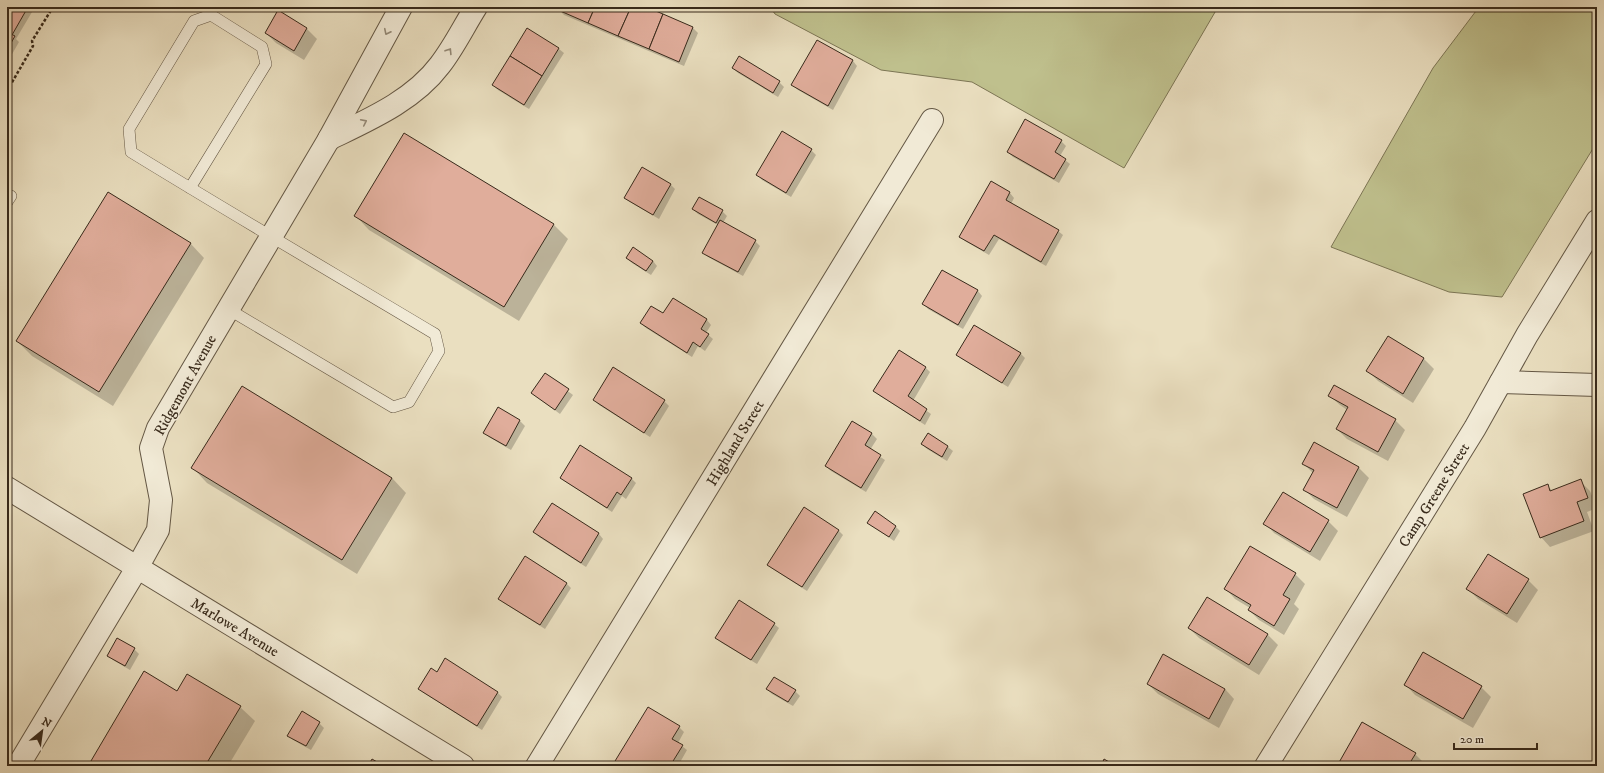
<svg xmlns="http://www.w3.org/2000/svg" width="1604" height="773" font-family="'IM FELL DW Pica',serif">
	<rect width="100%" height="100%" fill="#eadfc0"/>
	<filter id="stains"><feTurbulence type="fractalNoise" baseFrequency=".005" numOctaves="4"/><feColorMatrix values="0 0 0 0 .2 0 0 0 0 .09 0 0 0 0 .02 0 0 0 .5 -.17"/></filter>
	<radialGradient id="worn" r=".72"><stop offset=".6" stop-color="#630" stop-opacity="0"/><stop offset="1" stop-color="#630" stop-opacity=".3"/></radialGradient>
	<!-- green -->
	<g fill="#bfc08d" stroke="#7c7554">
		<path d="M770,7H1218L1124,168L972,82L881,70L775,14Z"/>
		<path d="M1479,7H1597V142L1502,297L1449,292L1331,247L1433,68Z"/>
	</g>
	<!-- shadow -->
	<g fill="#0003">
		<path d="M7,7H35L16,39L19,42L7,63Z"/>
		<path d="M560,7H643L693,28L698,33L684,66L564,15L559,10Z"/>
		<path d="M279,12L307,29L317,39L304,60L276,43L266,33Z"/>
		<path d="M528,29L559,49L564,53L529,109L498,90L493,85Z"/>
		<path d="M817,41L853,61L857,66L833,110L798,90L793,85Z"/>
		<path d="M733,68L779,82L784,87L778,97L738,73Z"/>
		<path d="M404,134L554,225L568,239L519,321L369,230L355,215Z"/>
		<path d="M1061,141L1066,146L1060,156L1070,164L1059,183L1013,157L1008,152Z"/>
		<path d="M811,150L816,155L791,197L762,180L758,175Z"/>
		<path d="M992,183L1010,193L1014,198L1011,204L1058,231L1063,235L1046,266L999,239L989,255L965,241L961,236Z"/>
		<path d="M670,184L675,189L659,219L630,202L625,198Z"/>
		<path d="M693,209L722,211L727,216L723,223L755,241L760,246L743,276L708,257L703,253L718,225L698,214Z"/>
		<path d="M190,243L204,258L113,406L32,356L17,341Z"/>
		<path d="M627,258L653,261L657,266L651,275L632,263Z"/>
		<path d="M943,271L978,291L982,296L963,329L928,309L924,304Z"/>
		<path d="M663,315L707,320L711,325L706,333L713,339L705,351L698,346L692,357L646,328L641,323Z"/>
		<path d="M1389,337L1424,359L1434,369L1413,403L1378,381L1368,371Z"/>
		<path d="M1020,353L1025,358L1008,387L962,359L958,354Z"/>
		<path d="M926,368L930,372L913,401L931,414L925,425L879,395L874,391Z"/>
		<path d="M545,374L573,395L560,414L532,393Z"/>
		<path d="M1330,396L1395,420L1405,430L1388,461L1347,439L1337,429L1347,410L1340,405Z"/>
		<path d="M594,400L664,401L669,406L650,437L599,405Z"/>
		<path d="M498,408L520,421L525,426L511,450L489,437L484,432Z"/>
		<path d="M853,422L872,434L877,439L870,450L885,460L866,492L831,471L826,466Z"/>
		<path d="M928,435L948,447L953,451L947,461L927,449L922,444Z"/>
		<path d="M1315,444L1359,468L1369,478L1347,517L1314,499L1304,489L1313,473L1304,464Z"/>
		<path d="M193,468L392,478L406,493L357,574L207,483Z"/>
		<path d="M561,478H631L636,483L626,499L622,496L612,512L566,482Z"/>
		<path d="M1580,481L1590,491L1597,508L1587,512L1594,531L1550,547L1541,537L1547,486L1553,491Z"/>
		<path d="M553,504L599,534L603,539L586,567L539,537L535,532Z"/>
		<path d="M1328,521L1338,531L1320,561L1274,533L1265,523Z"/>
		<path d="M868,523L896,527L900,531L894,541Z"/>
		<path d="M838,530L843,535L807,591L773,569L768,565Z"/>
		<path d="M1250,547L1295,574L1305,584L1294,604L1299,609L1284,635L1259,620L1249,610L1250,608L1235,599L1226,589Z"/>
		<path d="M1489,556L1528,580L1538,590L1517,623L1478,599L1468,589Z"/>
		<path d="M566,583L571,588L545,629L504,603L500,599Z"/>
		<path d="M1208,599L1268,635L1278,645L1259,675L1199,638L1189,628Z"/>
		<path d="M774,624L779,628L757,664L722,643L717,638Z"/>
		<path d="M134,649L139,654L130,670L113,660L108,655Z"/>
		<path d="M446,660L498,693L502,697L482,730L424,693L419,688L437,673Z"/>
		<path d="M1148,684L1225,689L1234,699L1219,728L1158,694Z"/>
		<path d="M1406,685L1481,687L1491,697L1473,728L1415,695Z"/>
		<path d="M767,689L795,691L800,696L793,706L772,694Z"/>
		<path d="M177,692L240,707L255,721L228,766H89Z"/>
		<path d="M648,708L679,727L684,732L678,743L687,750L678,766H613Z"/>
		<path d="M302,713L319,723L324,728L311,750L293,740L289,736Z"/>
		<path d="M1415,754L1425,764L1423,766H1338Z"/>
	</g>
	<!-- building -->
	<g fill="#e0ad9b" stroke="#382a1b">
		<path d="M7,7H28L12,35L7,32Z"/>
		<path d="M559,7H595L588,23L558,10Z"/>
		<path d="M595,7H631L618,36L588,23Z"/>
		<path d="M631,7H646L663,14L649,49L618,36Z"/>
		<path d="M278,10L307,28L294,51L265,33Z"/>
		<path d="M663,14L693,27L679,62L649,49Z"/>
		<path d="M527,28L559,48L542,76L510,56Z"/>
		<path d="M7,32L15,36L7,50Z"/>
		<path d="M817,40L853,60L828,106L791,85Z"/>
		<path d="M510,56L542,76L524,105L492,85Z"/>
		<path d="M739,56L780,81L773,93L732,68Z"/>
		<path d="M1025,119L1062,140L1055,152L1066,159L1054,179L1007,152Z"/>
		<path d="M782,131L812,149L786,193L756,175Z"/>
		<path d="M404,133L554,224L504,307L354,216Z"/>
		<path d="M642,167L671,184L653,215L624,198Z"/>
		<path d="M991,181L1010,192L1006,200L1059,230L1041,262L994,235L984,251L959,237Z"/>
		<path d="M108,192L191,243L99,392L16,341Z"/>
		<path d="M699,197L723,210L716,223L692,209Z"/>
		<path d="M720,220L756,240L738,272L702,253Z"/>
		<path d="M633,247L653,261L646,271L626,258Z"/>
		<path d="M942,270L978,290L958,325L922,304Z"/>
		<path d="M673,298L707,319L701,329L709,334L700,347L693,342L687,353L640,323L651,306L663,313Z"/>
		<path d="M974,325L1021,353L1002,383L956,355Z"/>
		<path d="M1388,336L1424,358L1403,394L1366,371Z"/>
		<path d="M899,350L926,367L908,396L927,409L920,421L873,391Z"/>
		<path d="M613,367L665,400L644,433L593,400Z"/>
		<path d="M545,373L569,389L555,410L531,393Z"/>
		<path d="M1334,385L1396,419L1378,452L1336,429L1348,407L1328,396Z"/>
		<path d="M242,386L392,478L342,560L191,468Z"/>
		<path d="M498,407L520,420L506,446L483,433Z"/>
		<path d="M852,421L872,433L865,445L881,455L861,488L825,466Z"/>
		<path d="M928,433L948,446L942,457L921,444Z"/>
		<path d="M1314,442L1359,467L1337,508L1303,490L1314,470L1302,464Z"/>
		<path d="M580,445L632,478L621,495L617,492L607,508L560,478Z"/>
		<path d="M1581,479L1588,498L1577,502L1584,521L1540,538L1523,494L1548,484L1550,491Z"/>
		<path d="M1283,492L1329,520L1310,552L1263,524Z"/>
		<path d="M552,503L599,533L581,563L533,532Z"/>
		<path d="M804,507L839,530L802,587L767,565Z"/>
		<path d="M875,511L896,526L889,537L867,523Z"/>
		<path d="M1250,546L1296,573L1283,595L1290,599L1274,626L1248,610L1251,605L1224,589Z"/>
		<path d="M1488,554L1529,579L1507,614L1466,589Z"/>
		<path d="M525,556L567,583L540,625L498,599Z"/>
		<path d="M1207,597L1268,634L1249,665L1188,628Z"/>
		<path d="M739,600L775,623L751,660L715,638Z"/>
		<path d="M117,638L135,648L125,666L107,656Z"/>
		<path d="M1423,652L1482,686L1463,719L1404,685Z"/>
		<path d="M1163,654L1225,689L1209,719L1147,684Z"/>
		<path d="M445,658L498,692L477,726L418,689L431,668L437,672Z"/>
		<path d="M144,671L177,691L187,674L241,706L205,766H88Z"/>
		<path d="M774,677L796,690L788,702L766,689Z"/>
		<path d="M648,707L680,726L672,739L683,745L670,766H612Z"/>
		<path d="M302,711L320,722L306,746L287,736Z"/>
		<path d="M1362,722L1416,753L1408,766H1337Z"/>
		<path d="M372,759L384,766H368Z"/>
		<path d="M1104,759L1116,766H1101Z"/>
	</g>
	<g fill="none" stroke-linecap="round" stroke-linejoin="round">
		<!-- service casing -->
		<g stroke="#645744" stroke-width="12">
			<g id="service">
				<path d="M190,188L266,64L262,47L211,15L194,21L129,129L131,152C232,214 333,273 435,334L439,351L409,402L393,407L228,309"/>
				<path d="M7,202L11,196"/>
			</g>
		</g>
		<!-- minor casing -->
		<g stroke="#645744" stroke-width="24">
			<g id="minor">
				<path d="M329,139C368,120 413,101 440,65C454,47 464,26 476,7"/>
				<path d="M1501,382L1597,385"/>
				<path d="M7,488L463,766"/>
				<path d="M18,766L137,568L158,530L161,500L151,448L158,428L329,139L401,7"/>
				<path d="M537,766L932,120"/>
				<path d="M1266,766L1475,428L1527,335L1597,221"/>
			</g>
		</g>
		<!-- path -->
		<path stroke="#382a1b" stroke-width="2.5" stroke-dasharray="3 2" stroke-linecap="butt" d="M7,91L33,46L32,41L53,7"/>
		<!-- service -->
		<use href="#service" stroke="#f1ead6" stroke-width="11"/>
		<!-- minor -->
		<use href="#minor" stroke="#f1ead6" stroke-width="22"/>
	</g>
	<!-- one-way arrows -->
	<defs><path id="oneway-chevron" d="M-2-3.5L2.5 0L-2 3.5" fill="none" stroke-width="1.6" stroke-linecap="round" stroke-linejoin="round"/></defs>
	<g stroke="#948a78">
		<use href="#oneway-chevron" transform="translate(387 32) rotate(116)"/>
		<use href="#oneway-chevron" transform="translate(449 51) rotate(-58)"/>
		<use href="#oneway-chevron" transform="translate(364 122) rotate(-26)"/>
	</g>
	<g text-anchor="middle" stroke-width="3" stroke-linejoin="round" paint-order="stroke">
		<!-- street labels -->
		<g font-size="15" fill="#382a1b" stroke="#f1ead6">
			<text transform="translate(185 385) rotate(-61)" y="5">Ridgemont Avenue</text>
			<text transform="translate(735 443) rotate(-59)" y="5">Highland Street</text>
			<text transform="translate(1434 495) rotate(-58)" y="5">Camp Greene Street</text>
			<text transform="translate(235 627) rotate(31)" y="5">Marlowe Avenue</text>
		</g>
	</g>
	<!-- margin -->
	<rect width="1604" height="773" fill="none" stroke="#eadfc0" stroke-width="24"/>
	<rect x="8" y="8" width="1588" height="757" fill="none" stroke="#382a1b" stroke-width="2"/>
	<rect x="12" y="12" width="1580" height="749" fill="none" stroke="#382a1b"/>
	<!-- north arrow -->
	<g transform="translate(42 731) rotate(29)" stroke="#f1ead6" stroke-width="3" paint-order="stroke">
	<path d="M0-3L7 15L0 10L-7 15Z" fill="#382a1b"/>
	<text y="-6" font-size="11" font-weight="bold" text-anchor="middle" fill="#382a1b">N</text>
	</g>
	<!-- scale -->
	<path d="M1454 743v6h83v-6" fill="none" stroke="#382a1b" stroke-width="2"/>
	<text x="1460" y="743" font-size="12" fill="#382a1b" stroke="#f1ead6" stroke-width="3" paint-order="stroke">20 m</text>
	<rect width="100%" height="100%" filter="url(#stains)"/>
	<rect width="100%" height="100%" fill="url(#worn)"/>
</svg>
